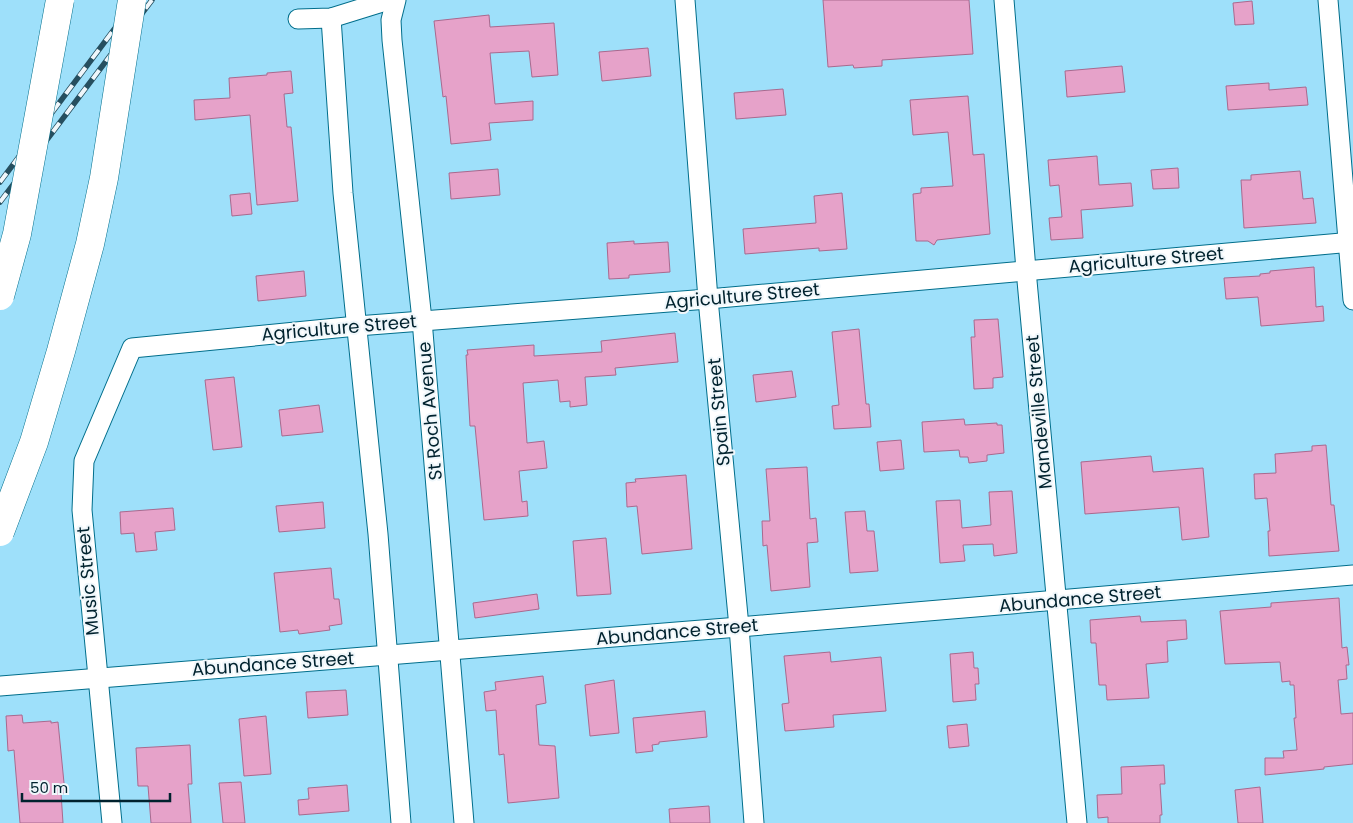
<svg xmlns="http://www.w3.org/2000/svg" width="1353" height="823" font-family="Poppins,sans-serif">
	<rect width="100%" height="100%" fill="#9ee0fa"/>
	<!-- building -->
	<g fill="#e6a2c9" stroke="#a9698e">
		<path d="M823,0H969L973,54L882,60V66L854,68L853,65L828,67Z"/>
		<path d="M1252,1L1254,24L1235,25L1233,3Z"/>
		<path d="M489,15L490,27L554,23L558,75L532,77L529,51L490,53L495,104L533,101V120L489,123L491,140L451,144L446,96L443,97L434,21Z"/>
		<path d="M648,48L651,76L602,81L599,52Z"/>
		<path d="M1122,66L1125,92L1067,97L1065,71Z"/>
		<path d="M291,71L293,93L284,94L287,127H291L298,201L257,205L250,115L195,120L194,100L230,98L229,78L267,75V73Z"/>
		<path d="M1269,83V90L1306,87L1308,105L1228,110L1226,86Z"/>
		<path d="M783,89L786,115L736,119L734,93Z"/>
		<path d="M968,96L973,155L984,154L990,234L937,240L934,245L928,241H916L913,194L921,193V188L953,186L948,132L913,135L910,100Z"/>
		<path d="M1097,156L1099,185L1131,183L1133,206L1081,210L1083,238L1051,240L1049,218L1062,217L1059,185L1050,186L1048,160Z"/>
		<path d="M1178,168L1179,188L1153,189L1151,170Z"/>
		<path d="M498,169L500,195L451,199L449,173Z"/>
		<path d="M1300,171L1303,199L1313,198L1316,223L1244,228L1241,180H1251V175Z"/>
		<path d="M250,193L252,214L232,216L230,195Z"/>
		<path d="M842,193L847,249L819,251V248L745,254L743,229L816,223L814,196Z"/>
		<path d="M634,241V244L668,242L670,272L629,275V278L609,279L607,243Z"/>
		<path d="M1314,267L1316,307L1323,306L1324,321L1261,326L1258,297L1226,299L1224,278L1260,276V274L1270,273V271Z"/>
		<path d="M304,271L306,296L258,301L256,276Z"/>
		<path d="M998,319L1003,377L993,378V388L974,389L971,337H975L974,320Z"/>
		<path d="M859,329L866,404H869L871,427L834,429L832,406L839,405L832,332Z"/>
		<path d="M675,333L678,362L615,368L616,375L585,377L587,405L570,407V401L560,402L558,380L523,383L527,443L544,441L547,468L519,471L522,502L527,501L528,516L484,520L475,426H470L466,355H468L467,350L534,345V356L602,352L601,341Z"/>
		<path d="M792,371L796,397L756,402L753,375Z"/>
		<path d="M234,377L242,447L213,450L205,380Z"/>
		<path d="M319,405L323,432L282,436L279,410Z"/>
		<path d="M964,419L965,425L997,423V425H1002L1004,453L987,455V461L969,463L968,457H960L959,450L924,452L922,422Z"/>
		<path d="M901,440L904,469L880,471L877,442Z"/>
		<path d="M1326,445L1331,505H1334L1339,551L1269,556L1268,531H1270L1267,498L1255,499L1254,474L1276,473L1275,454L1312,451V446Z"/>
		<path d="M1151,456L1153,472L1203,468L1209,537L1182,540L1179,507L1085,514L1081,462Z"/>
		<path d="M807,467L810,519L816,518L818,542L807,543L810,587L771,591L767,545L763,546L762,521H770L766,469Z"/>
		<path d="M686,475L692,549L642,554L637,506L627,507L626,483L636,482L635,479Z"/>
		<path d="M1012,491L1017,553L994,556L993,544L963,545L965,561L940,563L936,501L960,500L962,528L991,525L989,492Z"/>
		<path d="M323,502L325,528L279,532L276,506Z"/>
		<path d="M173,508L175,530L155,532L157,550L136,552L134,533L121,534L120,512Z"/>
		<path d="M865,511L867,531H874L878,571L850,573L845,512Z"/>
		<path d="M606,538L611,594L577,596L573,541Z"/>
		<path d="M331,568L334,599H339L342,624L329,626L330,630L299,634L298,630L280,632L274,573Z"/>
		<path d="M537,594L539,609L475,618L473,603Z"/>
		<path d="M1339,598L1342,648L1347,647L1349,665H1346L1347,679L1338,680L1341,714L1353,713V764L1324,767V769L1315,770L1265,775V758H1284L1283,751L1297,750L1294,718H1296L1294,685H1290V681L1282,682L1280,662L1225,664L1220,611L1271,607V603Z"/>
		<path d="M1140,616L1141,622L1186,620L1187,639L1167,641L1168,662L1146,664L1149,698L1107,700L1106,685H1099L1096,643H1091L1090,620Z"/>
		<path d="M830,652L831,662L881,657L886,711L833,715L834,727L785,731L782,704L789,703L784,656Z"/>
		<path d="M973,652L974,668H978L979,684H975L976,700L953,702L950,654Z"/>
		<path d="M543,676L546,703L536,705L539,745L555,746L559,798L508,803L504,754L499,755L496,710L486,711L484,692L496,690L495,682Z"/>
		<path d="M614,680L619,733L590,736L585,685Z"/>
		<path d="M346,690L348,715L308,718L306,692Z"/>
		<path d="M705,711L707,737L659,742V744L652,745L653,751L636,753L633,718Z"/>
		<path d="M22,715L23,723L51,721V723L58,722L65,793H61L63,823H20L14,750L8,751L6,716Z"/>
		<path d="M266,716L271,774L244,776L239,719Z"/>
		<path d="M967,724L969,746L949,748L947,726Z"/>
		<path d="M190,745L192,784H188L191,823H151L148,786H138L136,748Z"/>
		<path d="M1164,765L1165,784H1160L1162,815H1160V823H1108V817L1098,818L1097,795L1122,794L1121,767Z"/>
		<path d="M241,782L245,823H223L219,783Z"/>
		<path d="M347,785L349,811L299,815L298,800L309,799L308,788Z"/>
		<path d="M1260,787L1263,823H1238L1235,790Z"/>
		<path d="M709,806L710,823H670L669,809Z"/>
	</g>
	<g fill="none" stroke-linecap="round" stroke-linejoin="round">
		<!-- minor casing -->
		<g stroke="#016e8b" stroke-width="21">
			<g id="minor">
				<path d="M396,0L391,20L392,40L422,320L464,823"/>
				<path d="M685,0L708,299L739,627L754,823"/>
				<path d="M1004,0L1026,270L1077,823"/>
				<path d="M1328,0L1353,300"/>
				<path d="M331,18L343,193L378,534L401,823"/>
				<path d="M298,19L331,18L389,0"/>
				<path d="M0,686L739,627L1353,575"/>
				<path d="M112,823L82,510L84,461L132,348L357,326L708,299L1353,242"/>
			</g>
		</g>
		<!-- minor -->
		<use href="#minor" stroke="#fff" stroke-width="19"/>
		<!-- rail casing -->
		<g stroke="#264f5f" stroke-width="5.5">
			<g id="rail">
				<path d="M0,182L136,0"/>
				<path d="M0,202L152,0"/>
			</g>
		</g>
		<!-- rail -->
		<use href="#rail" stroke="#f0f7fb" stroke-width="4" stroke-dasharray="11" stroke-linecap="butt"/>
		<!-- motorway-bridge casing -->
		<g stroke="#016e8b" stroke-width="29" stroke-linecap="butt">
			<g id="motorway-bridge">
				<path d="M0,296L17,234L60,0"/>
				<path d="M0,532L34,442L61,351L90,244L104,178L132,0"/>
			</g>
		</g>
		<!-- motorway-bridge -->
		<use href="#motorway-bridge" stroke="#fff" stroke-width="28"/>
	</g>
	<g text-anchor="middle" stroke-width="4" stroke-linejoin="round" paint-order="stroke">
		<!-- street labels -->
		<g font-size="18" fill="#00222e" stroke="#f0f7fb">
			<text transform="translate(1146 260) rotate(-5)" y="6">Agriculture Street</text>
			<text transform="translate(742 296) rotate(-5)" y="6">Agriculture Street</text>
			<text transform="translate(339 328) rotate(-5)" y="6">Agriculture Street</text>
			<text transform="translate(430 411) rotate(-95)" y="6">St Roch Avenue</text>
			<text transform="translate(719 412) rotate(-95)" y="6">Spain Street</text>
			<text transform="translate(1039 412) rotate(-95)" y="6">Mandeville Street</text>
			<text transform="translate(88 581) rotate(-95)" y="6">Music Street</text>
			<text transform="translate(1080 599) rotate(-5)" y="6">Abundance Street</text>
			<text transform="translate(677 632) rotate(-5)" y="6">Abundance Street</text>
			<text transform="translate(273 664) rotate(-4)" y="6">Abundance Street</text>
		</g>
	</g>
	<!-- scale -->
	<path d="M22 793v8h148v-8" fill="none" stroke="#00222e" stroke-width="2.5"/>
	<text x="30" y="793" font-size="15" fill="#00222e" stroke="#f0f7fb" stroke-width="4" paint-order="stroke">50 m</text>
</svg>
